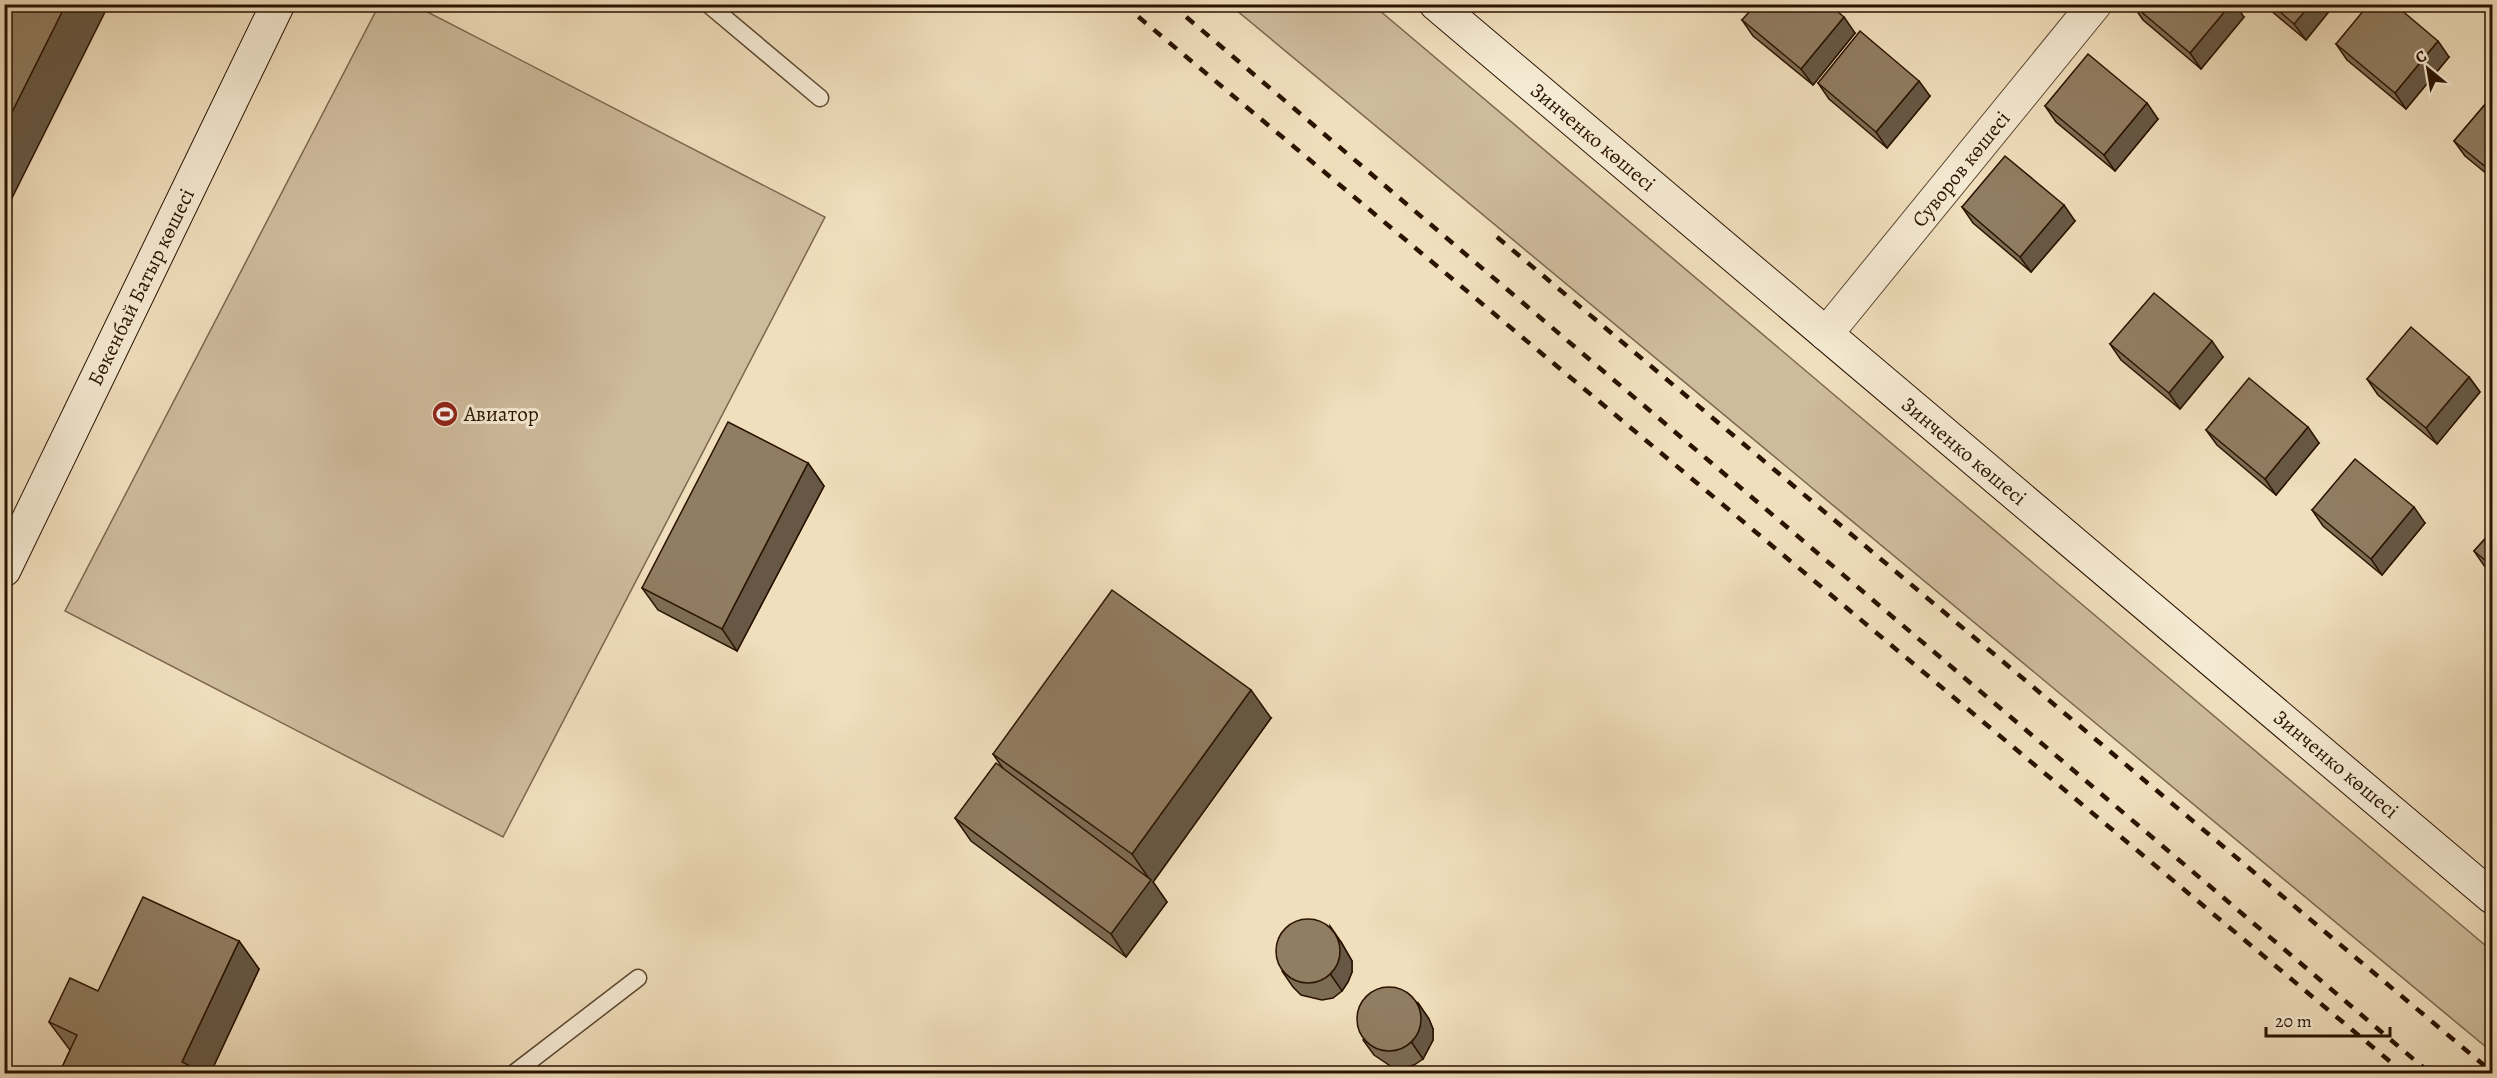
<svg xmlns="http://www.w3.org/2000/svg" width="2497" height="1078" font-family="Alegreya,serif">
	<rect width="100%" height="100%" fill="#f0debc"/>
	<filter id="stains"><feTurbulence type="fractalNoise" baseFrequency=".00333" numOctaves="4"/><feColorMatrix values="0 0 0 0 .2 0 0 0 0 .09 0 0 0 0 .02 0 0 0 .5 -.17"/></filter>
	<radialGradient id="worn" r=".72"><stop offset=".6" stop-color="#630" stop-opacity="0"/><stop offset="1" stop-color="#630" stop-opacity=".3"/></radialGradient>
	<!-- green -->
	<g fill="#cebb9c" stroke="#7c674e" stroke-width="1.5">
		<path d="M379,5H414L825,217L503,837L65,611Z"/>
		<path d="M1230,5H1373L2492,951V1052Z"/>
	</g>
	<g fill="none" stroke-linecap="round" stroke-linejoin="round">
		<!-- service casing -->
		<g stroke="#5c462f" stroke-width="19">
			<g id="service">
				<path d="M708,4L820,98"/>
				<path d="M513,1074L638,978"/>
			</g>
		</g>
		<!-- minor casing -->
		<g stroke="#5c462f" stroke-width="35">
			<path id="minor" d="M1826,334L2095,4"/>
		</g>
		<!-- secondary casing -->
		<g stroke="#2a1300" stroke-width="35">
			<g id="secondary">
				<path d="M1436,4L2492,897"/>
				<path d="M4,570L278,4"/>
			</g>
		</g>
		<!-- service -->
		<use href="#service" stroke="#f5ead3" stroke-width="16"/>
		<!-- minor -->
		<use href="#minor" stroke="#f5ead3" stroke-width="33"/>
		<!-- secondary -->
		<use href="#secondary" stroke="#f5ead3" stroke-width="33"/>
		<!-- rail -->
		<g stroke="#2a1300" stroke-width="4.5" stroke-dasharray="10 10" stroke-linecap="butt">
			<path d="M1123,4L2405,1074"/>
			<path d="M1171,4L2431,1074"/>
			<path d="M1497,237L2492,1072"/>
		</g>
	</g>
	<!-- wall -->
	<g fill="#7d6c54" stroke="#2a1300" stroke-width="1.5">
		<path d="M2132,4L2244,17L2201,69L2143,20Z"/>
		<path d="M2263,4H2335L2306,40Z"/>
		<path d="M1742,20L1855,33L1813,85L1753,36Z"/>
		<path d="M2336,44L2449,57L2406,109L2347,60Z"/>
		<path d="M1818,83L1930,96L1887,148L1829,99Z"/>
		<path d="M2493,95V179L2465,156L2454,141Z"/>
		<path d="M2045,106L2158,119L2115,171L2056,122Z"/>
		<path d="M1962,207L2075,221L2031,272L1973,223Z"/>
		<path d="M2110,344L2223,357L2180,409L2121,360Z"/>
		<path d="M2469,377L2480,392L2437,444L2378,395L2367,379Z"/>
		<path d="M2206,430L2319,443L2276,495L2217,445Z"/>
		<path d="M808,463L824,486L737,651L658,610L642,588Z"/>
		<path d="M2312,510L2425,523L2382,575L2323,526Z"/>
		<path d="M2493,530V573L2485,567L2474,551Z"/>
		<path d="M1271,718L1153,882L1167,902L1126,957L971,841L955,818L1004,770L993,754Z"/>
		<path d="M239,941L259,969L210,1074H59L70,1050L49,1022Z"/>
		<path d="M1341,942L1352,961V972L1348,982L1342,991L1333,998L1322,1000L1301,995L1293,987L1282,971Z"/>
		<path d="M1418,1003L1429,1019L1433,1029V1040L1423,1059L1414,1065L1403,1068L1392,1067L1374,1055L1363,1040Z"/>
	</g>
	<!-- shaded-wall -->
	<g fill="#665845" stroke="#2a1300" stroke-width="1.5">
		<path d="M66,4H109L4,214V128Z"/>
		<path d="M2231,4H2235L2244,17L2201,69L2190,53Z"/>
		<path d="M2311,4H2335L2306,40L2294,24Z"/>
		<path d="M1844,17L1855,33L1813,85L1801,69Z"/>
		<path d="M2438,41L2449,57L2406,109L2395,93Z"/>
		<path d="M1919,81L1930,96L1887,148L1876,132Z"/>
		<path d="M2147,103L2158,119L2115,171L2104,155Z"/>
		<path d="M2064,205L2075,221L2031,272L2020,257Z"/>
		<path d="M2212,341L2223,357L2180,409L2169,393Z"/>
		<path d="M2469,377L2480,392L2437,444L2426,428Z"/>
		<path d="M2308,427L2319,443L2276,495L2265,479Z"/>
		<path d="M808,463L824,486L737,651L722,629Z"/>
		<path d="M2414,507L2425,523L2382,575L2371,559Z"/>
		<path d="M1251,690L1271,718L1153,882L1167,902L1126,957L1111,934L1150,880L1132,854Z"/>
		<path d="M1330,926L1341,942L1352,961V972L1348,982L1342,991L1331,975Z"/>
		<path d="M239,941L259,969L210,1074H190L182,1062Z"/>
		<path d="M1418,1003L1429,1019L1433,1029V1040L1423,1059L1412,1043Z"/>
	</g>
	<!-- building -->
	<g fill="#917d62" stroke="#2a1300" stroke-width="1.5">
		<path d="M4,4H66L4,128Z"/>
		<path d="M1756,4H1829L1844,17L1801,69L1742,20Z"/>
		<path d="M2132,4H2231L2190,53Z"/>
		<path d="M2271,4H2311L2294,24Z"/>
		<path d="M2369,4H2394L2438,41L2395,93L2336,44Z"/>
		<path d="M1860,31L1919,81L1876,132L1818,83Z"/>
		<path d="M2088,54L2147,103L2104,155L2045,106Z"/>
		<path d="M2493,95V173L2454,141Z"/>
		<path d="M2005,156L2064,205L2020,257L1962,207Z"/>
		<path d="M2154,293L2212,341L2169,393L2110,344Z"/>
		<path d="M2411,327L2469,377L2426,428L2367,379Z"/>
		<path d="M2249,378L2308,427L2265,479L2206,430Z"/>
		<path d="M728,422L808,463L722,629L642,588Z"/>
		<path d="M2355,459L2414,507L2371,559L2312,510Z"/>
		<path d="M2493,530V567L2474,551Z"/>
		<path d="M1112,590L1251,690L1132,854L993,754Z"/>
		<path d="M996,763L1151,880L1111,934L955,818Z"/>
		<path d="M143,897L239,941L182,1062L206,1074H59L77,1035L49,1022L70,978L98,991Z"/>
		<circle cx="1308" cy="951" r="32"/>
		<circle cx="1389" cy="1019" r="32"/>
	</g>
	<!-- icons -->
	<defs>
		<g id="stadium-disc" transform="scale(1.35)"><circle r="9.5" fill="#8f2418" stroke="#f5ead3"/><path d="M0-5a6.5 5 0 1 0 0 10a6.5 5 0 1 0 0-10ZM-3.5-1.8h7v3.6h-7Z" fill="#fff"/></g>
	</defs>
	<g fill-rule="evenodd">
		<use href="#stadium-disc" x="445" y="414"/>
	</g>
	<g text-anchor="middle" stroke-width="6" stroke-linejoin="round" paint-order="stroke">
		<!-- street labels -->
		<g font-size="21" fill="#2a1300" stroke="#f5ead3">
			<text transform="translate(1593 137) rotate(40)" y="7">Зинченко көшесі</text>
			<text transform="translate(1961 169) rotate(-51)" y="7">Суворов көшесі</text>
			<text transform="translate(141 287) rotate(-64)" y="7">Бөкенбай Батыр көшесі</text>
			<text transform="translate(1964 451) rotate(40)" y="7">Зинченко көшесі</text>
			<text transform="translate(2336 764) rotate(40)" y="7">Зинченко көшесі</text>
		</g>
		<!-- poi labels -->
		<g font-size="21" fill="#2a1300" stroke="#f5ead3" text-anchor="start">
			<text x="464" y="421">Авиатор</text>
		</g>
	</g>
	<!-- margin -->
	<rect width="2497" height="1078" fill="none" stroke="#f0debc" stroke-width="24"/>
	<rect x="6" y="6" width="2485" height="1066" fill="none" stroke="#2a1300" stroke-width="3"/>
	<rect x="12" y="12" width="2473" height="1054" fill="none" stroke="#2a1300" stroke-width="1.5"/>
	<!-- north arrow -->
	<g transform="translate(2428 69) rotate(330)" stroke="#f5ead3" stroke-width="4.5" paint-order="stroke">
	<path d="M0-4.5L10 22L0 15L-10 22Z" fill="#2a1300"/>
	<text y="-9" font-size="16" font-weight="bold" text-anchor="middle" fill="#2a1300">С</text>
	</g>
	<!-- scale -->
	<path d="M2266 1027v9h124v-9" fill="none" stroke="#2a1300" stroke-width="3"/>
	<text x="2275" y="1027" font-size="18" fill="#2a1300" stroke="#f5ead3" stroke-width="4.5" paint-order="stroke">20 m</text>
	<rect width="100%" height="100%" filter="url(#stains)"/>
	<rect width="100%" height="100%" fill="url(#worn)"/>
</svg>
